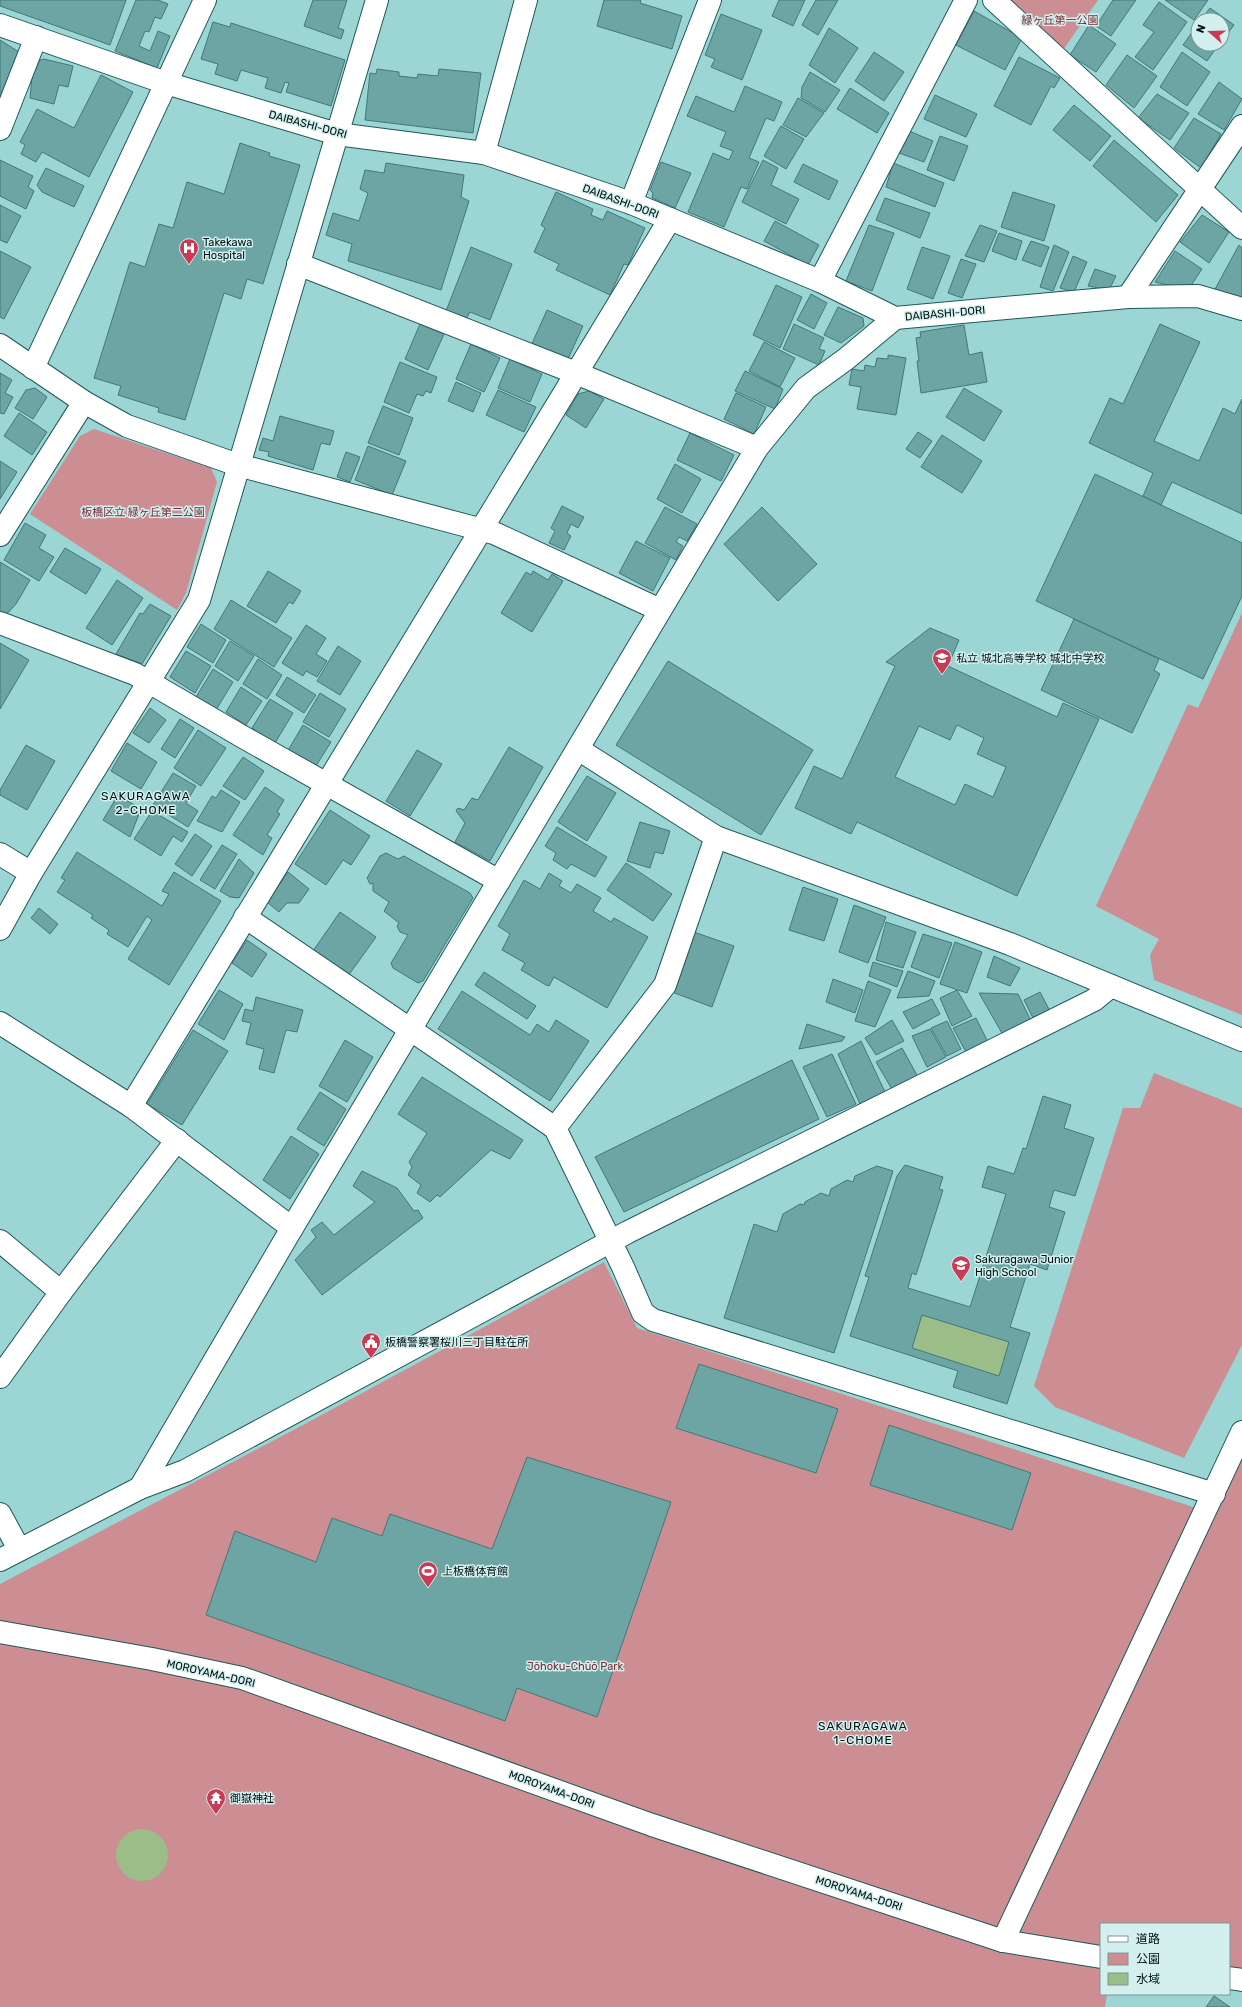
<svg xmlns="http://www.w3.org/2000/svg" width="1242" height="2007" font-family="Rubik,'Noto Sans JP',sans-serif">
	<rect width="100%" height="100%" fill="#9bd5d4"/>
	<!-- green -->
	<g fill="#cc8e92">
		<path d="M1009,0H1098L1063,50Z"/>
		<path d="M94,429L211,468L217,482L186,593L177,610L30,514L80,436Z"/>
		<path d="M1242,613V1015L1154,980L1150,955L1159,939L1096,906L1188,704L1198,708Z"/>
		<path d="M1154,1073L1242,1108V1345L1184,1458L1055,1407L1034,1386L1123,1108H1140Z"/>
		<path d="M604,1262L637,1328L1215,1514L1242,1457V1969L1229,1967V1924H1101V1994H1107L1105,2007H0V1584L303,1425Z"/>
	</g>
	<!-- water -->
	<g fill="#9bbd88">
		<path d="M922,1315L1009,1342L999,1376L912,1348Z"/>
		<circle cx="142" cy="1855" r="26"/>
	</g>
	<!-- building -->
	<g fill="#6ca5a4" stroke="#417979" fill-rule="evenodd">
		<path d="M0,0H126L110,45L0,6Z"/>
		<path d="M136,0H158L168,4L161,19L155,17L149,32L145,31L139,46L150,51L158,31L170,36L157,68L115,51Z"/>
		<path d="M313,0H347L338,28L344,30L341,39L304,26Z"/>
		<path d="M604,0H641L640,3L682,16L672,49L597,26Z"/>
		<path d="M779,0H805L793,26L772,16Z"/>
		<path d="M816,0H838L818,35L802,25Z"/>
		<path d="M1113,0H1136L1111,36L1096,26Z"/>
		<path d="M1165,0H1208L1194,20Z"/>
		<path d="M1159,2L1187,22L1153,70L1135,57L1154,32L1143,25Z"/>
		<path d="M1210,8L1234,25L1222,41V20H1201Z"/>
		<path d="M974,11L1022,38L1005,70L956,45Z"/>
		<path d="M721,14L762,30L742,80L711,67L715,59L705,55Z"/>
		<path d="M213,22L230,27L231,23L345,60L331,106L286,92L289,83L285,82L281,93L265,88L268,78L241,70L237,81L215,74L218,64L201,59Z"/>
		<path d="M1198,24V44H1219L1207,61L1183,45Z"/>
		<path d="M1089,25L1116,44L1096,72L1070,55Z"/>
		<path d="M829,28L858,48L835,83L809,65Z"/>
		<path d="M0,40L19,52L0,100Z"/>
		<path d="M874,52L904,72L884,101L855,81Z"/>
		<path d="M1182,52L1210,72L1187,106L1160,87Z"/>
		<path d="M1127,55L1157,76L1134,108L1106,85Z"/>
		<path d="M1019,57L1060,78L1054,88L1051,86L1031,125L994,106Z"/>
		<path d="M44,59L73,66L68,87L59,85L54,104L30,98L32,77L40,60Z"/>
		<path d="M377,69L399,72V76L417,78L418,74L438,76L439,69L481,73L473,133L365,120L370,73L376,74Z"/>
		<path d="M810,72L840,90L825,112L801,98L802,87Z"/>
		<path d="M101,75L133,92L89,177L42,152L36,162L21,154L25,145L20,142L37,109L74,128Z"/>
		<path d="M1219,82L1242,99L1224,130L1198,114Z"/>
		<path d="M745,86L782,102L774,121L766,118L749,158L759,162L747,189L741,187L724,227L688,212L713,153L729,160L733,151L720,146L726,132L687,116L696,96L734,112Z"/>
		<path d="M850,88L889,113L877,133L837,109Z"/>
		<path d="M1157,94L1189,113L1170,140L1138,118Z"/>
		<path d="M935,95L977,114L966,137L924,119Z"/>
		<path d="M798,98L824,113L806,137L783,125Z"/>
		<path d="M1074,105L1111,136L1090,161L1053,130Z"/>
		<path d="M1194,118L1221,134L1201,168L1174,148Z"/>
		<path d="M781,126L804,139L786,169L764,156Z"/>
		<path d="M909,131L933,141L924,162L899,153Z"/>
		<path d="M940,136L968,146L954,181L927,170Z"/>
		<path d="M1114,140L1178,195L1156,222L1093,166Z"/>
		<path d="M240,143L270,153L269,156L300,165L263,284L247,279L241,299L224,293L185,420L158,412L159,408L118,395L121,386L94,378L130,262L145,267L159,224L173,228L187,182L224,194Z"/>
		<path d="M0,160L33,176L28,187L34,191L26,209L0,196Z"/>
		<path d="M763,160L778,168L771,185L799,199L786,224L742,202Z"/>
		<path d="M661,162L691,173L675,208L652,198L653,193L650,190Z"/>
		<path d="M386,163L464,175L461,197L469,201L441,290L348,261L352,244L326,235L333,213L359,221L368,193L360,189L365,170L384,173Z"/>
		<path d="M893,163L944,183L935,207L886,187Z"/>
		<path d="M803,164L838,181L829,200L794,182Z"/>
		<path d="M46,168L84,186L74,207L42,192L37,185Z"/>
		<path d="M556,192L593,209L591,215L603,220L607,211L645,228L628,265L624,264L610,295L556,270L559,264L534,252L545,228L541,225Z"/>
		<path d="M1013,192L1055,205L1044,241L1001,227Z"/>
		<path d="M885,198L930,213L920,238L876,220Z"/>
		<path d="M0,205L21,216L7,243L0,240Z"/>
		<path d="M1202,215L1229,232L1209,263L1180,242Z"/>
		<path d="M775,221L819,245L808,265L764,241Z"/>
		<path d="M869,225L894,233L872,291L846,281Z"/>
		<path d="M980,225L997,231L984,262L965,256Z"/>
		<path d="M999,233L1022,241L1016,260L992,251Z"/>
		<path d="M1031,241L1049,247L1041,267L1022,260Z"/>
		<path d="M1054,245L1069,252L1053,291L1040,287Z"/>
		<path d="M1239,245L1242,248V302L1214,291Z"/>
		<path d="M471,247L512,264L490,320L470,312L466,319L446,311Z"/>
		<path d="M922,247L950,256L933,299L907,289Z"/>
		<path d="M0,251L31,267L4,319L0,317Z"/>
		<path d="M1175,251L1202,269L1188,290L1155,282Z"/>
		<path d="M1073,256L1087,262L1074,292L1060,288Z"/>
		<path d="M961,259L976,264L962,298L948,293Z"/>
		<path d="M1095,269L1116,276L1109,290L1088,286Z"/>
		<path d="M776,285L802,297L780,348L753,335Z"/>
		<path d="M811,294L827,303L814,329L797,320Z"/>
		<path d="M838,307L863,318L864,326L841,343L824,335Z"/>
		<path d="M547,310L583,326L568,359L530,348Z"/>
		<path d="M420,324L444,334L428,370L405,359Z"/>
		<path d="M794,324L824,338L819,349L825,351L819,365L783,349Z"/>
		<path d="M1160,324L1200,342L1154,441L1199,461L1223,408L1235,414L1242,399V514L1172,482L1161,505L1143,496L1153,473L1089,443L1110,398L1123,404Z"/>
		<path d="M964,325L969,355L982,352L987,382L921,393L917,361H919L916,338L921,337L920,332Z"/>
		<path d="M764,342L795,358L780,387L749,371Z"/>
		<path d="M471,344L500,358L484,392L456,379Z"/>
		<path d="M888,355L906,358L896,415L857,409L861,387L849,385L852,369L864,371L865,365L875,367L877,358L888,359Z"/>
		<path d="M510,359L542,374L530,402L498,388Z"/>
		<path d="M400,362L437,377L431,393L426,391L423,396L417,394L409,413L384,402Z"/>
		<path d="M745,371L783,389L775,409L735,391Z"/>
		<path d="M0,373L12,380L5,393L13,397L4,414L0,413Z"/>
		<path d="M456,382L481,393L473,412L448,401Z"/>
		<path d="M35,388L47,397L33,419L15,408L26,390Z"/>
		<path d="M964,388L1002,411L984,441L946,417Z"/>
		<path d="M498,390L536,407L524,432L486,415Z"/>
		<path d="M589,391L604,399L586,428L566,415L578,394Z"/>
		<path d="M736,393L766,407L754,434L724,419Z"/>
		<path d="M383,406L413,418L399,455L368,443Z"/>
		<path d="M19,413L47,432L32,455L4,436Z"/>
		<path d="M280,416L334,431L330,445L321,443L313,470L268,456L269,452L259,450L263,438L273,441Z"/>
		<path d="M918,432L932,441L920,458L906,449Z"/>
		<path d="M690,433L734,455L721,481L677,460Z"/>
		<path d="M942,435L982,461L962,493L921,467Z"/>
		<path d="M368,446L406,461L392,495L355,480Z"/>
		<path d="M346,452L360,457L350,482L337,477Z"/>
		<path d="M0,461L17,472L0,499Z"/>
		<path d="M675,464L701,479L682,513L657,499Z"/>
		<path d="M1095,474L1242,543V596L1203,679L1036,601Z"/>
		<path d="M562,506L584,517L578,528L571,524L567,533L571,536L564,550L549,543L555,531L551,528Z"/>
		<path d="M665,507L697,524L687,541L679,537L676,542L683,546L676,560L645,543Z"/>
		<path d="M762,507L817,564L778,601L724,544Z"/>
		<path d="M25,523L46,535L39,548L54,557L39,581L4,560Z"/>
		<path d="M636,541L670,558L653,591L619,573Z"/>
		<path d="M65,548L101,569L86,594L50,572Z"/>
		<path d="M0,562L30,580L16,604L4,617L0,614Z"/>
		<path d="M268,571L301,591L293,604L289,602L276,623L247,606Z"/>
		<path d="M533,571L548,580L552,574L563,581L532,632L501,613L526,572L531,575Z"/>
		<path d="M117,580L143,598L112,645L86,628Z"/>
		<path d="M231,600L292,638L274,667L214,629Z"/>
		<path d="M150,604L171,616L142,664L116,654L140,613L143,614Z"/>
		<path d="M1074,619L1159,659L1154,670L1160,674L1132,733L1041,690Z"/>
		<path d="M201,624L226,640L213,663L187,647Z"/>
		<path d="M306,625L326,638L316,654L327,661L317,677L306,671L303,676L282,663Z"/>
		<path d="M930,628L959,640L948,666L1057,717L1063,703L1099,719L1017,896L857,822L851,834L795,808L814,766L842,779L895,666L886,662ZM957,725L984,738L977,754L1006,767L993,797L965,784L955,805L895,777L919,726L950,740Z"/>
		<path d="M230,641L254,656L238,681L215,666Z"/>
		<path d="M0,643L29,660L0,709Z"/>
		<path d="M338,646L361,661L340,695L317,681Z"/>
		<path d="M186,651L211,666L195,693L170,677Z"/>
		<path d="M258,659L282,675L267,699L243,684Z"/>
		<path d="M668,661L813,750L761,835L616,745Z"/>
		<path d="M213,669L233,682L216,710L196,697Z"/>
		<path d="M287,677L316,695L304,713L276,695Z"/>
		<path d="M241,687L262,701L246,725L226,712Z"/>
		<path d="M320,693L346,709L329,737L303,722Z"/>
		<path d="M270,699L293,713L275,743L252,728Z"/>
		<path d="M150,708L166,720L149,743L133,733Z"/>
		<path d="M180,719L194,728L175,758L161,749Z"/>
		<path d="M303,725L331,742L314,769L287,752Z"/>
		<path d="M198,730L226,748L201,786L174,768Z"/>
		<path d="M127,743L157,762L141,789L111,771Z"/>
		<path d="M26,745L55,761L27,810L0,795V790Z"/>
		<path d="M509,747L543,767L490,861L455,842L465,823L456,811L458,808L464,810L472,798L478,800Z"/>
		<path d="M417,750L442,764L410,816L386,801Z"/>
		<path d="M243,757L264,771L245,800L223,786Z"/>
		<path d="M173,773L196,786L186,803L198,811L188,827L153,805Z"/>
		<path d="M587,776L616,793L587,841L558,822Z"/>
		<path d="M265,787L284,800L277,812L280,814L267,835L272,838L263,855L233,835Z"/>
		<path d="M221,790L240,802L222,832L197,821L212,796L216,798Z"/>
		<path d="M118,795L141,809L130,837L103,820Z"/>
		<path d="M330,810L370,836L351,865L343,860L326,885L295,864Z"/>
		<path d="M152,811L188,832L182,842L173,836L161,856L134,839Z"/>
		<path d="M640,822L670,831L663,854L655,852L650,868L627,861Z"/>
		<path d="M557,827L607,857L595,877L571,864L567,869L553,860L556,853L545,846Z"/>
		<path d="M195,834L212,846L192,876L175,864Z"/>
		<path d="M222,845L237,854L215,889L200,880Z"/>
		<path d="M77,852L162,906L169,894L162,891L174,872L221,901L169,985L128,959L152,920L147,916L128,947L107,934L109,930L91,918L93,915L57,892L65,880L61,878Z"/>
		<path d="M386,853L398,859L404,856L470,893L473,898L423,981L418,983L393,968L391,963L408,935L400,932L397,926L399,923L384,911L389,902L373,891V883L370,884L367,878L380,856Z"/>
		<path d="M239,859L254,873L239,898L230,897L220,891Z"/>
		<path d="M626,863L672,894L653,921L607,890Z"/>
		<path d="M288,872L309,889L299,903H287L279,912L267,902Z"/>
		<path d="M549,873L562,881L559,886L571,893L577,884L601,898L593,911L611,922L614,918L648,937L607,1008L554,977L549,986L546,985L521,970L525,963L502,950L510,934L498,926L524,880L540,889Z"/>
		<path d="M803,887L838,899L824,941L789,930Z"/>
		<path d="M854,905L886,917L868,963L839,952Z"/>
		<path d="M39,908L58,924L50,934L31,918Z"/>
		<path d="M340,912L376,937L348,976L313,951Z"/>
		<path d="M886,922L916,932L903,968L876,960Z"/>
		<path d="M691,931L734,946L712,1007L672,992Z"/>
		<path d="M923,934L952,943L939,978L911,967Z"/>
		<path d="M247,940L267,954L252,977L232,963Z"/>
		<path d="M955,942L982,952L967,993L940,984Z"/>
		<path d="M994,956L1020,968L1010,986L987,977Z"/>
		<path d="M873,962L903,971L897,987L869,976Z"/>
		<path d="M908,971L935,981L929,996L897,998Z"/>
		<path d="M484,972L536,1006L527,1019L475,985Z"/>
		<path d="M833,979L863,990L855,1013L826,1002Z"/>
		<path d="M868,981L891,990L875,1027L855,1021Z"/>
		<path d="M219,990L243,1004L224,1040L198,1024Z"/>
		<path d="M957,990L972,1016L952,1026L940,998Z"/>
		<path d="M462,991L530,1035L537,1024L549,1032L556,1020L589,1041L550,1101L438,1029Z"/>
		<path d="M1040,992L1050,1011L1034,1020L1024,1000Z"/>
		<path d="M979,993L1018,994L1031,1021L1003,1035Z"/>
		<path d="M256,997L303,1010L297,1032L286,1030L274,1073L259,1069L264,1049L246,1044L251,1023L242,1021L245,1009L253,1011Z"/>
		<path d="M932,999L940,1014L913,1029L903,1012Z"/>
		<path d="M976,1018L988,1042L966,1052L953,1028Z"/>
		<path d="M892,1020L904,1041L876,1055L865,1038Z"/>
		<path d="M947,1021L961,1049L947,1056L931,1028Z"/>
		<path d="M807,1024L845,1037L842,1041L799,1049Z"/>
		<path d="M930,1029L946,1057L927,1067L912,1036Z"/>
		<path d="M193,1030L228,1051L182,1125L147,1104Z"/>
		<path d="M345,1040L373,1057L347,1102L319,1086Z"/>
		<path d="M861,1041L885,1092L860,1104L838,1054Z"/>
		<path d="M902,1048L918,1077L893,1091L876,1062Z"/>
		<path d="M832,1054L856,1104L827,1117L803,1067Z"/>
		<path d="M792,1060L819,1119L624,1212L595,1157Z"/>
		<path d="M422,1077L523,1140L510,1159L491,1150L440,1197L437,1195L430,1202L417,1193L421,1185L408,1175L412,1167L409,1162L427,1133L398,1114Z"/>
		<path d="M320,1092L346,1109L324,1146L297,1129Z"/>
		<path d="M1043,1096L1071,1105L1064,1128L1094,1138L1075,1196L1054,1190L1049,1207L1065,1212L1047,1270L1030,1264L1010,1327L1030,1333L1007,1404L953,1387L958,1371L850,1336L869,1277L865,1276L897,1176L905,1165L943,1177L939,1189L943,1190L916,1275L912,1273L908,1288L970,1307L1006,1194L982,1187L988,1166L1014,1174L1023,1148L1026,1149ZM922,1315L1009,1342L999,1376L912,1348Z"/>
		<path d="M291,1136L319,1154L290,1199L263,1180Z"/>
		<path d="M877,1166L893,1171L834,1353L724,1318L754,1224L777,1232L783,1214L800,1204L804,1205L805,1202L821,1193L829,1196L831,1189L847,1180L853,1182L855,1176Z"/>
		<path d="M362,1171L397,1188L414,1211L418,1210L423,1218L322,1295L295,1260L316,1237L311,1230L322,1222L334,1235L375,1202L353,1186Z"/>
		<path d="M699,1364L838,1409L816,1473L676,1428Z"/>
		<path d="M889,1425L1031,1473L1012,1530L870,1485Z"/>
		<path d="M527,1457L671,1502L597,1717L517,1688L505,1721L206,1615L235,1531L316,1562L332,1518L382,1536L390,1514L492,1549Z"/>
		<path d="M1214,1996L1230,2007H1206Z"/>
	</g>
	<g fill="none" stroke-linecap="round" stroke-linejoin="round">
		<!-- minor casing -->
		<g stroke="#1e5958" stroke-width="24">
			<g id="minor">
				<path d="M994,0L1242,228"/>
				<path d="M0,25L166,83L337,134L484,153L631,203L820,281L895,318L1128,297L1198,296L1242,309"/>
				<path d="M0,129L36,37"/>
				<path d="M484,153L526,0"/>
				<path d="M631,203L710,0"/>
				<path d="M298,264L576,373L757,448"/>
				<path d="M820,281L966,0"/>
				<path d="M1128,297L1242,126"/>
				<path d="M0,345L84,402L127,426L238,465L494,533L660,610"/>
				<path d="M33,368L205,0"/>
				<path d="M0,535L84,402"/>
				<path d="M0,623L135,674L243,737L499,881"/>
				<path d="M578,749L716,837L1010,944L1242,1040"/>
				<path d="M0,854L31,873"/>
				<path d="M245,917L555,1128L623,1267L643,1313L653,1320L1214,1494"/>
				<path d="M0,929L31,873L199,600L377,0"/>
				<path d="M0,1023L131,1106L292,1228L140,1488"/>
				<path d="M131,1106L670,219"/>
				<path d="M555,1128L665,985L716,837"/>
				<path d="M292,1228L757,448L806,388L846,359L895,318"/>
				<path d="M0,1241L61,1292L0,1377"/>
				<path d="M61,1292L177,1140"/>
				<path d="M0,1514L19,1549"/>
				<path d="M0,1560L140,1488L185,1471L628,1232L1094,1000L1111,986"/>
				<path d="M0,1632L152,1659L242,1678L652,1825L1003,1941L1101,1957"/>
				<path d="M1003,1941L1242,1432"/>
				<path d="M1229,1978L1242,1980"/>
			</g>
		</g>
		<!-- minor -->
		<use href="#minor" stroke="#fff" stroke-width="22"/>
	</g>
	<!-- icons -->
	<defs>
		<g id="hospital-pin" transform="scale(1)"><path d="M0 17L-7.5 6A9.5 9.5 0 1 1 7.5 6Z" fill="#ca3a54" stroke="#d3f0ef"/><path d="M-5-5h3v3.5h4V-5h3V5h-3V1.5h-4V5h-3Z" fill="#fff"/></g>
		<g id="school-pin" transform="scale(1)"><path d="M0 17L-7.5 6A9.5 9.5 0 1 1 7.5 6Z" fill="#ca3a54" stroke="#d3f0ef"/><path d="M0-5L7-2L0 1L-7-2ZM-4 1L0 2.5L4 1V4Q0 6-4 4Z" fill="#fff"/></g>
		<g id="civic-pin" transform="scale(1)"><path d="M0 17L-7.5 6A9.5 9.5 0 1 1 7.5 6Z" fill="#ca3a54" stroke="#d3f0ef"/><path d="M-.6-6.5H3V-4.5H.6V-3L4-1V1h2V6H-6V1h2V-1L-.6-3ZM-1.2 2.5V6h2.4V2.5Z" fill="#fff"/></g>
		<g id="stadium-pin" transform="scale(1)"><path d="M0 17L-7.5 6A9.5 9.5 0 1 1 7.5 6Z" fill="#ca3a54" stroke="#d3f0ef"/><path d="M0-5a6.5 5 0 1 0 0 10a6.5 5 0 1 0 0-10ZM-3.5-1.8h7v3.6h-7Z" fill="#fff"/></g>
		<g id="temple-pin" transform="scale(1)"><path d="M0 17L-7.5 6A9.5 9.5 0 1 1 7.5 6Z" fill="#ca3a54" stroke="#d3f0ef"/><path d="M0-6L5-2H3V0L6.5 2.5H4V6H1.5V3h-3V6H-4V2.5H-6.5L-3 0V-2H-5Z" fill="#fff"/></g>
	</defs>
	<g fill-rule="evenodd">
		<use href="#hospital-pin" x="189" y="248"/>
		<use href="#school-pin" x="942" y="658"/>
		<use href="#school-pin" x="961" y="1265"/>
		<use href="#civic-pin" x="371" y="1342"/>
		<use href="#stadium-pin" x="428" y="1571"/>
		<use href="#temple-pin" x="216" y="1798"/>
	</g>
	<g text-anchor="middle" stroke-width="3" stroke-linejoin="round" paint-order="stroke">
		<!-- park labels -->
		<g font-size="11" fill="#7c2a36" stroke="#d3f0ef">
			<text x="1060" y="24">緑ヶ丘第一公園</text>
			<text x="143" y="516">板橋区立 緑ヶ丘第二公園</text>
			<text x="575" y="1670">Jōhoku-Chūō Park</text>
		</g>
		<!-- street labels -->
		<g font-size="11" fill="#001010" stroke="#d3f0ef">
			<text transform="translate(308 124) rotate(15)" y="4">DAIBASHI-DORI</text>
			<text transform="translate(621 201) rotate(20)" y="4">DAIBASHI-DORI</text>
			<text transform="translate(945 313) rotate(-5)" y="4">DAIBASHI-DORI</text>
			<text transform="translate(211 1673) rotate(13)" y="4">MOROYAMA-DORI</text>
			<text transform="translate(552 1789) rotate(20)" y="4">MOROYAMA-DORI</text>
			<text transform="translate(859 1893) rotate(18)" y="4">MOROYAMA-DORI</text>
		</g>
		<!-- poi labels -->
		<g font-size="11" fill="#001010" stroke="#d3f0ef" text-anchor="start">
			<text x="203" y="246">Takekawa<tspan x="203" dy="13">Hospital</tspan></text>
			<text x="956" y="662">私立 城北高等学校 城北中学校</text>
			<text x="975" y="1263">Sakuragawa Junior<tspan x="975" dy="13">High School</tspan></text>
			<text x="385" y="1346">板橋警察署桜川三丁目駐在所</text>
			<text x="442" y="1575">上板橋体育館</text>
			<text x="230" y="1802">御嶽神社</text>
		</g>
		<!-- neighbourhood labels -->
		<g font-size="12" letter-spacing="1" fill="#001010" stroke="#d3f0ef">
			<text x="146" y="800">SAKURAGAWA<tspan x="146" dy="14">2-CHOME</tspan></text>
			<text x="863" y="1730">SAKURAGAWA<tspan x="863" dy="14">1-CHOME</tspan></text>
		</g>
	</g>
	<!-- legend -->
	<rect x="1100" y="1923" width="130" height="72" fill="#d3f0ef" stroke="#7f9696"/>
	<rect x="1108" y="1936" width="20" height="6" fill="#ffffff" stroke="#7f9696"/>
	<text x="1136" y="1943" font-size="12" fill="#001010">道路</text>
	<rect x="1108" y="1953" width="20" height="12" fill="#cc8e92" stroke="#7f9696"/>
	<text x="1136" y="1963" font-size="12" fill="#001010">公園</text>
	<rect x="1108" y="1973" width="20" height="12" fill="#9bbd88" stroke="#7f9696"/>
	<text x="1136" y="1983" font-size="12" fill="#001010">水域</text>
	<!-- north arrow -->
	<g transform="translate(1210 32) rotate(290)"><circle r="19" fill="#d3f0ef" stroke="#7f9696"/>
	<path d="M0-3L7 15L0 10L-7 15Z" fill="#ca3a54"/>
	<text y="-6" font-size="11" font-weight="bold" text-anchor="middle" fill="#001010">N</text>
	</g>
</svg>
